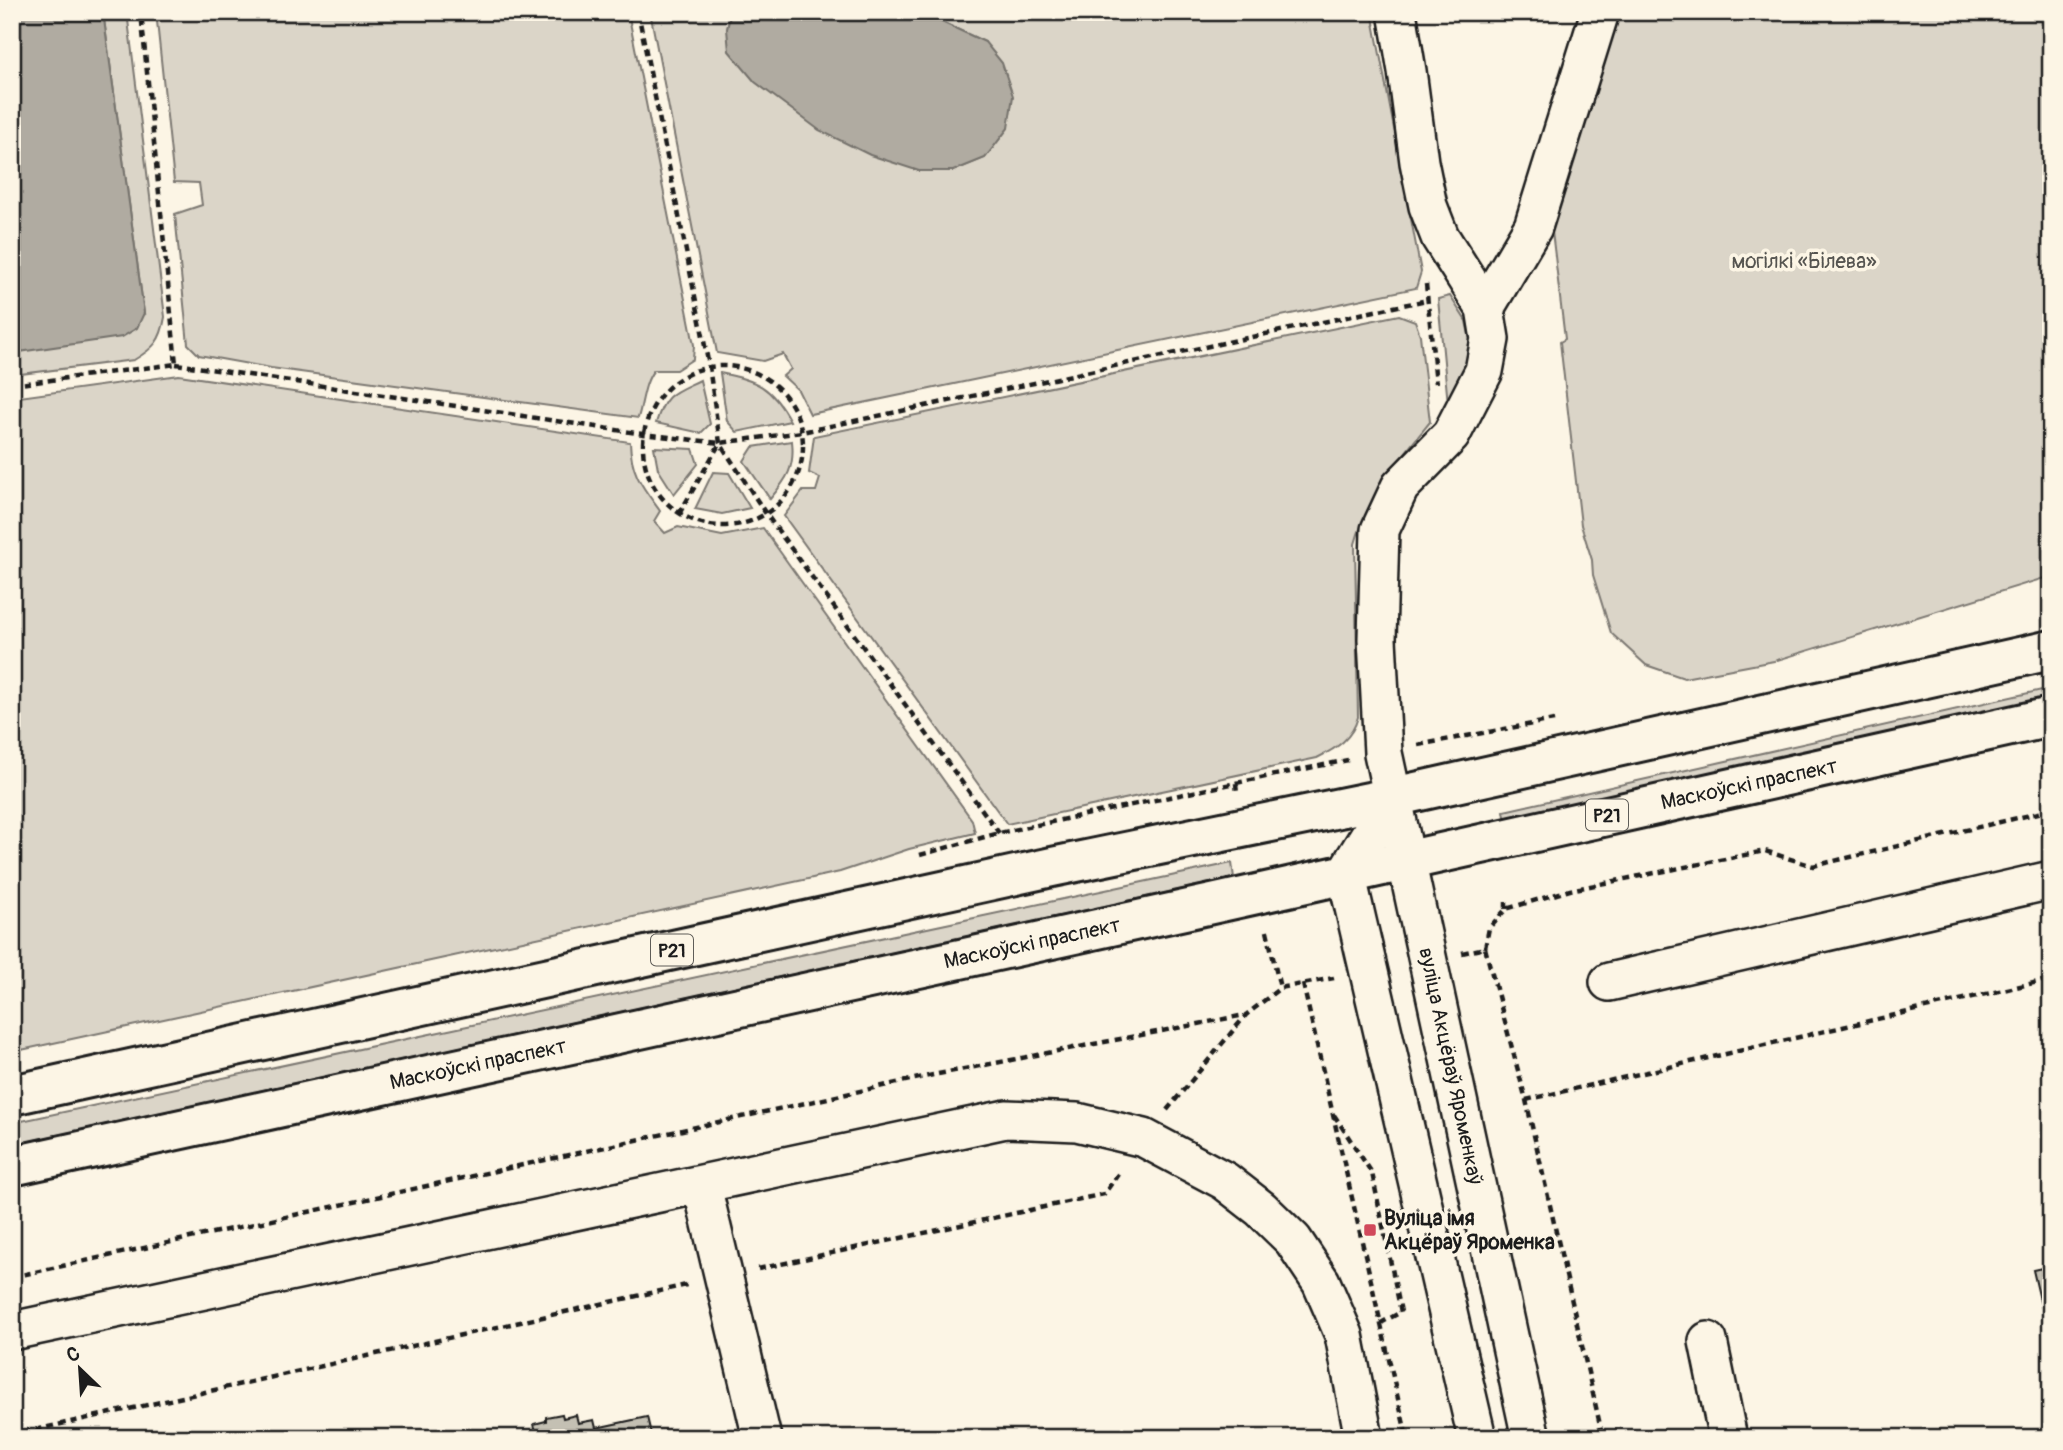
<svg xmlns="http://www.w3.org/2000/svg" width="2063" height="1450" font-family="Pangolin,sans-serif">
	<rect width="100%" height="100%" fill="#fcf5e5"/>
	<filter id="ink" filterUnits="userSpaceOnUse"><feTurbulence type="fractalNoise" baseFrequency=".0143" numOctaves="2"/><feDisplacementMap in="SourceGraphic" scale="14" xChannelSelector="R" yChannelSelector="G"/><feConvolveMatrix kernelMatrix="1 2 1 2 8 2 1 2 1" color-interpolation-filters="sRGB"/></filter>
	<g filter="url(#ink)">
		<!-- green -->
		<g fill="#dbd5c8" stroke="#7c7872" stroke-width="2">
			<path d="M103,12H127L165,317C161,341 154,348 134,360L12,375V184L144,313Z"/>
			<path d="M156,12H628L694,345L693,359L676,370H654C644,382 643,402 638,418L271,368L199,355L188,344L175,214L202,205L199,183L174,182Z"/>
			<path d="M650,12H731L727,29L953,171L985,158L1008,128L985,42L920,12H1372L1421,272L1416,288L810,414L798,390L783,376L791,369L783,354L763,361L717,353Z"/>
			<path d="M1614,12H2051V576L1774,661L1684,678L1646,665L1611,633L1593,575L1592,560L1581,525L1560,342L1565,339L1550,215Z"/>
			<path d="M1450,296L1466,321L1472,349L1466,379L1448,404L1438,299Z"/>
			<path d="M1399,315L1415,321L1420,335L1430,422C1397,462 1369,494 1355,544L1358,717C1352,739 1337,748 1317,758L1007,824L784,516L803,491H816L820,478L809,473L814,436Z"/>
			<path d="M720,373C757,380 772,387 790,421L737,432L727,421Z"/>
			<path d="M179,375L630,442C631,474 642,486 660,511L654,521L665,533L678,527L722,536L763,528L972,820L975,833L909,849L840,872L12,1052V398Z"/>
			<path d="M700,380L710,424L701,433L656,423C665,393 673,393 700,380Z"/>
			<path d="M792,441C795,468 787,479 770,499L744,461L753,447Z"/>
			<path d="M654,447L693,449L698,464L674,494L658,469Z"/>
			<path d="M713,472L729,473L750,508L722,514L695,509Z"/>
			<path d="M2051,688V700L1506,822L1504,811Z"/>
			<path d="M1232,863L1234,878L12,1145V1123Z"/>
		</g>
		<!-- water -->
		<g fill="#b0aba1" stroke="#75726c" stroke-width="2">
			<path d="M12,12H103L144,313L137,328L122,337L12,353Z"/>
			<path d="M731,12H920L985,42L1002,63L1013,96L1008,128L985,158L953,171H919L870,155L819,130L755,82L729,51L727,29Z"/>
		</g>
		<!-- building -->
		<g fill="#c4c0b3" stroke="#1c1c1c" stroke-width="2">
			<path d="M2051,1266V1311L2043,1313L2033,1270Z"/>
			<path d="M562,1414L563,1418L576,1415L578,1423L594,1420L596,1428L647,1417L652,1438H520V1436L536,1432L534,1424L546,1421V1417Z"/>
		</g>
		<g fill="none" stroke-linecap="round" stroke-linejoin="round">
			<!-- minor casing -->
			<g stroke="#1c1c1c" stroke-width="42">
				<g id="minor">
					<path d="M1397,12L1407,71L1419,162L1428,206L1440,237L1485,308L1490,339L1484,371L1451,435L1400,487L1380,530L1377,639L1383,753L1531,1438"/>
					<path d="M1485,308L1533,227L1600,12"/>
					<path d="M1393,797L1346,873L1477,1438"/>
					<path d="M1609,982L2051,880"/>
					<path d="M702,1186L762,1438"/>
					<path d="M12,1331L1006,1119L1077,1122L1144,1138L1225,1181L1261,1209L1293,1240L1321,1282L1344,1335L1364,1438"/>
					<path d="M1708,1341L1728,1438"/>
				</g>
			</g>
			<!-- major casing -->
			<g stroke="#1c1c1c" stroke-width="44">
				<g id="major">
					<path d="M12,1095L1052,867L1393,797L2051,650"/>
					<path d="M12,1166L1221,902L2051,717"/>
				</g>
			</g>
			<!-- path -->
			<g stroke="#1c1c1c" stroke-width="4.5" stroke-dasharray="7 5" stroke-linecap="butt">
				<path d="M638,12L709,366L720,443L766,514L999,833"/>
				<path d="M1426,284L1436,383"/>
				<path d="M176,364L643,434L720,443L802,432L1427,300"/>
				<circle cx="723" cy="446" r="80"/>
				<path d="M12,385L176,364L141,12"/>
				<path d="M679,514L720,443"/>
				<path d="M1418,745L1554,720"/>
				<path d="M1236,783L1348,760"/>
				<path d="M920,855L999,833L1236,783L1237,793"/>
				<path d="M1506,909V897"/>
				<path d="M1267,931L1280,988"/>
				<path d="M1485,948L1489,928L1506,909L1570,890L1765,851L1813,866L2051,810"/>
				<path d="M1462,953L1485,948L1526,1100L1603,1438"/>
				<path d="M1303,984L1407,1438"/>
				<path d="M1526,1100L2051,979"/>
				<path d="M1167,1110L1246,1015L1280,988L1334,978"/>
				<path d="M1334,1115L1372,1173L1401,1312L1381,1323"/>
				<path d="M758,1269L1104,1194L1121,1170"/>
				<path d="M12,1277L933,1075L1245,1015"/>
				<path d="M12,1435L691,1284"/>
			</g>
			<!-- minor -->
			<use href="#minor" stroke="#fcf5e5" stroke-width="37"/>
			<!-- major -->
			<use href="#major" stroke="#fcf5e5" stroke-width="38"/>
		</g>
	</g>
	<!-- markers -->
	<rect fill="#d1495b" stroke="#fcf5e5" stroke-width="2.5" x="1363" y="1223" width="14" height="14" rx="3.5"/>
	<g text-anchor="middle" stroke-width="7" stroke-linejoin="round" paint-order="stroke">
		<!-- shield labels -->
		<g fill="#fcf5e5" stroke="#5f5d58" stroke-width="2">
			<rect x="1586" y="799.5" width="42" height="31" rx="5"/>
			<rect x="651" y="934.5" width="42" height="31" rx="5"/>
		</g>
		<g font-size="19" font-weight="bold" fill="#1c1c1c">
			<text x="1607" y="822">Р21</text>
			<text x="672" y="957">Р21</text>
		</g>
		<!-- park labels -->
		<g font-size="21" fill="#555450" stroke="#fcf5e5">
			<text x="1804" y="268">могілкі «Білева»</text>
		</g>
		<!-- street labels -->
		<g font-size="21" fill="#1c1c1c" stroke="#fcf5e5">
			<text transform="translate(1749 784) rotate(-12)" y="7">Маскоўскі праспект</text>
			<text transform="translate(1032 943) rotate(-12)" y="7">Маскоўскі праспект</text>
			<text transform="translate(478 1064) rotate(-12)" y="7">Маскоўскі праспект</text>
			<text transform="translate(1451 1066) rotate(78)" y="7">вуліца Акцёраў Яроменкаў</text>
		</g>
		<!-- poi labels -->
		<g font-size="21" font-weight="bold" fill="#1c1c1c" stroke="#fcf5e5" text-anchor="start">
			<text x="1384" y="1225">Вуліца імя<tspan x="1384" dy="24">Акцёраў Яроменка</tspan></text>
		</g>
	</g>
	<!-- margin -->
	<rect width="2063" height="1450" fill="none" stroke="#fcf5e5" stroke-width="42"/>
	<rect x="21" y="21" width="2021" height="1408" fill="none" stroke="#1c1c1c" stroke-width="2.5" filter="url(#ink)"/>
	<!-- north arrow -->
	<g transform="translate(80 1369) rotate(335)" stroke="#fcf5e5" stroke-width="5" paint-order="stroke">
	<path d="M0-5L12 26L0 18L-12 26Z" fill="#1c1c1c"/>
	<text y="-10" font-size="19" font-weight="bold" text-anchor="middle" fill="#1c1c1c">С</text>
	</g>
</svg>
